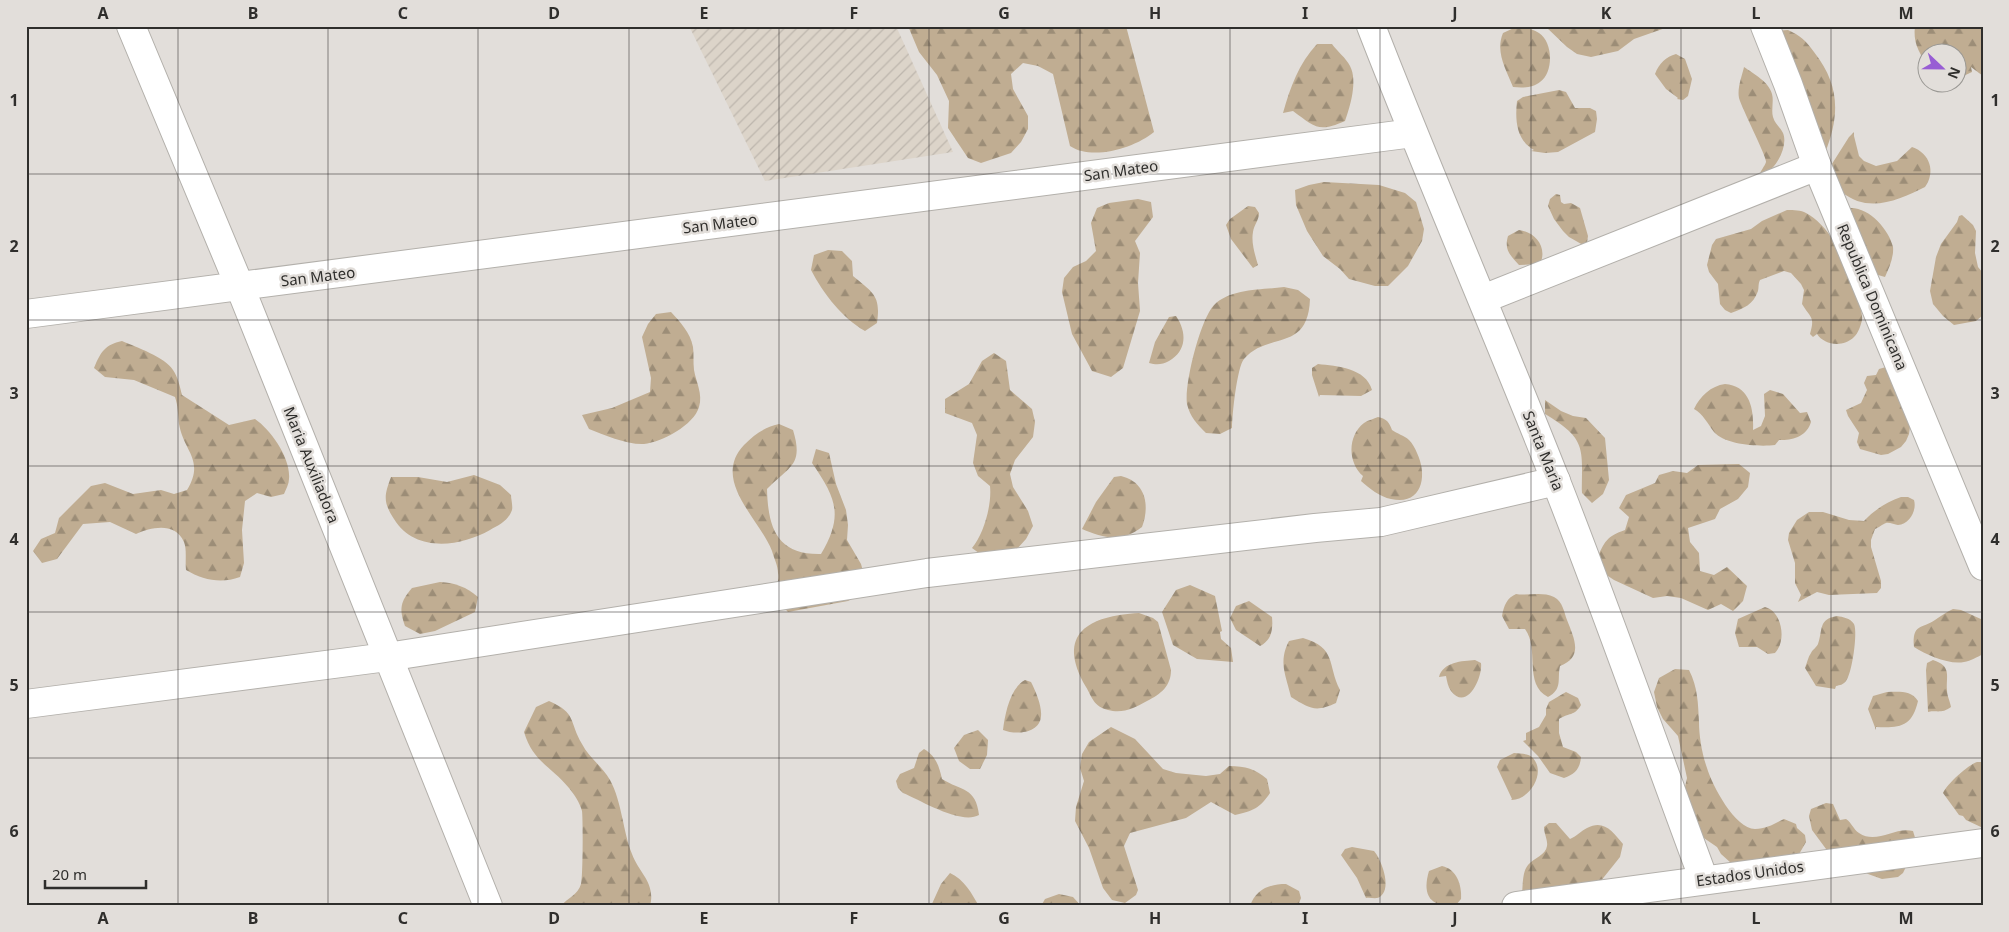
<svg xmlns="http://www.w3.org/2000/svg" width="2009" height="932" font-family="'Noto Sans',sans-serif">
	<defs>
		<pattern id="industrial-furrows" width="10" height="10" patternUnits="userSpaceOnUse" patternTransform="scale(1.25)"><rect width="10" height="10" fill="#dcd4c9"/><path d="M-1 1l2-2M0 10L10 0M9 11l2-2" fill="none" stroke="#bdb6ad"/></pattern>
		<pattern id="forest-firs" width="22" height="20" patternUnits="userSpaceOnUse" patternTransform="scale(1.25)"><rect width="22" height="20" fill="#c0ad92"/><path d="M5 1l3.5 6h-7zM16 11l3.5 6h-7z" fill="#9c8d77"/></pattern>
	</defs>
	<rect width="100%" height="100%" fill="#e2deda"/>
	<!-- industrial -->
	<path fill="url(#industrial-furrows)" d="M696,26H896L953,152L765,181L690,28Z"/>
	<!-- forest -->
	<g fill="url(#forest-firs)">
		<path d="M908,26H1126L1154,132C1135,148 1092,161 1070,146L1053,74L1038,66L1023,63L1011,74L1013,89L1028,116V129L1021,142L1011,153L981,163L968,158L948,128L949,101L937,75L919,52Z"/>
		<path d="M1545,26H1671L1634,39L1618,51L1591,57L1577,54L1567,47Z"/>
		<path d="M1915,26H1983V76L1971,67L1972,72L1957,79L1956,52H1926V63C1918,51 1913,41 1915,26Z"/>
		<path d="M1516,27C1524,28 1532,28 1539,33C1553,42 1554,72 1540,82C1533,88 1522,88 1513,87C1506,69 1495,52 1503,33Z"/>
		<path d="M1788,30C1801,36 1805,40 1814,52C1840,85 1840,115 1825,153L1775,31Z"/>
		<path d="M1317,44H1332C1337,51 1346,58 1350,66C1358,81 1350,107 1345,121C1318,133 1315,127 1293,111L1283,113C1290,88 1299,63 1317,44Z"/>
		<path d="M1676,54L1685,59L1692,79L1688,96L1683,100L1677,99L1678,98L1666,89L1655,74C1659,63 1666,57 1676,54Z"/>
		<path d="M1744,67C1754,74 1769,82 1772,94C1774,101 1771,110 1773,117C1775,124 1780,127 1783,133C1789,147 1774,174 1759,176C1760,171 1765,166 1766,162C1767,157 1742,109 1739,98C1737,88 1742,76 1744,67Z"/>
		<path d="M1559,90L1566,92L1575,108H1590L1596,111L1597,119L1595,132L1558,152L1545,153L1531,151L1534,150C1516,140 1515,120 1517,101L1523,97Z"/>
		<path d="M1854,132V136L1859,156L1864,161L1876,166L1897,161L1912,147C1930,153 1936,172 1925,187C1899,200 1868,214 1842,192C1837,187 1833,174 1830,167L1849,137Z"/>
		<path d="M1324,182L1379,185L1405,193L1416,202L1424,229L1422,241L1408,266L1388,286H1375L1349,279L1340,269L1323,256L1307,231L1296,205L1295,190L1309,185Z"/>
		<path d="M1556,194L1560,195L1561,202L1564,204L1571,203L1580,208L1588,236L1587,243L1583,245L1569,237L1563,231L1554,219L1548,206L1550,199Z"/>
		<path d="M1138,199L1151,202L1153,217L1135,241L1140,253L1138,283L1140,311L1123,368L1111,377L1092,371L1072,334L1062,292L1064,278L1073,267L1086,261L1096,251L1091,223L1097,208L1109,203Z"/>
		<path d="M1248,206L1255,207L1259,213C1259,220 1254,225 1253,232C1251,242 1255,255 1258,265L1253,268L1231,239L1226,225L1230,219Z"/>
		<path d="M1849,208C1868,206 1889,229 1893,247C1894,257 1889,268 1885,277L1871,273Z"/>
		<path d="M1787,210C1794,210 1801,210 1806,213C1816,218 1828,231 1833,240C1842,254 1864,305 1862,320C1861,325 1858,334 1854,337C1843,348 1824,345 1817,334L1813,337L1810,334C1815,316 1811,319 1802,304L1804,290L1801,284L1791,273L1784,271L1760,280C1758,284 1759,287 1758,291C1753,305 1744,308 1731,313L1725,310L1720,304L1718,284L1709,272L1707,265L1712,245L1716,239L1751,229L1762,221Z"/>
		<path d="M1962,215L1973,225L1976,231L1975,253L1978,267L1983,273V315L1976,321L1954,325L1943,316L1933,304L1930,291L1936,257L1941,244L1957,222L1959,216Z"/>
		<path d="M1519,230C1535,232 1548,247 1540,264L1519,265C1510,255 1504,250 1508,236Z"/>
		<path d="M828,250L842,251L852,261L853,276C873,293 881,295 877,323L865,331C842,318 823,293 811,270L814,255Z"/>
		<path d="M1284,287L1298,290L1310,299C1308,353 1268,331 1244,359C1237,367 1232,416 1232,428L1220,434L1206,433C1197,424 1190,417 1187,404C1184,385 1200,320 1214,305C1231,288 1262,290 1284,287Z"/>
		<path d="M671,312C680,322 690,332 693,347C694,354 693,362 694,370C696,382 703,394 699,407C694,425 662,442 644,444C628,445 604,435 589,429L582,415L612,408L650,392L651,378L642,337L648,324L656,314Z"/>
		<path d="M1176,316C1187,332 1187,351 1169,361C1162,365 1156,365 1149,363L1155,342L1169,317Z"/>
		<path d="M122,341C136,347 165,357 173,370C178,377 180,387 182,395L229,425L255,419C271,430 291,458 289,479C289,484 286,489 284,494L271,497L257,493L245,501L242,530L244,563L240,577C221,584 203,580 186,570C185,562 187,549 184,542C175,522 152,527 136,534L110,522L83,524L57,559L42,563L33,551L41,539L55,533L59,518L91,486L105,483L133,494L161,490L174,494L187,490C205,460 184,452 179,424C178,414 178,406 175,397L134,380L105,377L94,368C101,351 105,345 122,341Z"/>
		<path d="M994,353L1006,361L1010,390L1032,409L1035,422L1033,437L1015,460L1010,474L1013,487L1028,511L1033,526L1026,539L1016,550L983,556L972,548C984,534 992,504 990,486L978,476L973,463L977,435L972,423L945,413V399L969,384L982,361Z"/>
		<path d="M1318,364C1337,366 1366,368 1372,390L1361,396L1320,395L1319,397L1312,375V368Z"/>
		<path d="M1886,367L1903,391L1910,427L1909,434L1906,441L1901,447L1888,454L1881,455L1860,449L1857,442L1859,433L1848,416L1846,410L1861,403L1867,390L1864,383L1867,376L1876,375L1879,369Z"/>
		<path d="M1725,384C1750,386 1754,409 1753,430L1761,426L1765,416L1764,394L1770,390L1783,394L1800,413L1807,412L1811,422C1807,436 1792,441 1779,440L1775,445C1760,447 1725,445 1714,432C1708,424 1703,414 1694,409C1700,396 1711,386 1725,384Z"/>
		<path d="M1545,400L1561,411L1573,416L1586,418L1605,438L1609,480L1603,494L1592,503L1582,493C1582,448 1587,439 1545,414Z"/>
		<path d="M1378,417C1387,419 1389,422 1392,430C1397,434 1404,435 1409,440C1412,443 1415,448 1417,453C1428,476 1422,506 1391,499C1380,497 1369,488 1361,481L1363,476C1348,463 1347,436 1364,423C1368,420 1374,419 1378,417Z"/>
		<path d="M779,424L793,430C804,466 789,466 767,489C768,528 777,555 821,554C844,515 836,498 812,463L816,449L829,453L836,484L846,510L848,525L847,540L861,564L865,578L861,594L848,601L788,612C781,604 775,597 777,585C778,581 779,577 778,573C778,566 774,558 772,551C759,518 711,480 744,445C755,434 763,428 779,424Z"/>
		<path d="M1739,464L1750,473L1748,487L1738,499L1720,509L1715,519L1688,528L1690,542L1699,553L1700,571L1714,575L1727,567L1747,586L1743,601L1733,611L1721,604L1708,610L1681,598L1667,596L1653,598L1614,580L1602,572L1597,559C1604,542 1607,536 1625,530L1629,517L1619,508L1626,495L1655,483L1659,475L1673,471L1687,473L1698,465Z"/>
		<path d="M474,475L500,485L511,495C511,499 513,506 512,510C508,521 499,525 490,530C460,547 415,553 394,519C383,502 384,496 391,477H418L447,482Z"/>
		<path d="M1121,476C1146,482 1150,506 1142,527C1122,543 1103,538 1082,529L1096,502L1114,477Z"/>
		<path d="M1901,497H1908L1914,500C1917,510 1910,524 1898,525C1895,525 1889,522 1886,523C1883,524 1878,528 1875,529L1871,540V547L1881,581V588L1877,593L1829,595L1817,592L1798,602L1801,595L1795,583V563L1788,540L1789,533L1797,520L1809,512H1823L1849,520L1864,521C1874,510 1887,502 1901,497Z"/>
		<path d="M440,582C456,583 466,587 478,597L475,612L435,631L420,634L405,626C399,609 400,602 412,588Z"/>
		<path d="M1190,585L1215,596L1222,631L1220,632L1221,639L1231,648L1233,662L1197,659L1173,645L1162,612L1176,590Z"/>
		<path d="M1516,594C1527,596 1542,591 1554,597C1563,602 1564,612 1567,620C1574,638 1584,657 1560,666C1557,679 1563,689 1548,697C1523,684 1540,649 1525,629H1509L1502,616C1504,605 1507,598 1516,594Z"/>
		<path d="M1249,601L1272,617C1273,629 1272,640 1260,646L1236,630L1230,618L1236,606Z"/>
		<path d="M1765,607C1782,611 1787,641 1775,653L1768,654L1757,647H1739L1735,633L1738,619Z"/>
		<path d="M1953,609L1961,610L1983,620V654C1977,657 1971,661 1964,662C1949,665 1927,655 1914,647C1912,623 1922,629 1935,620C1941,616 1946,612 1953,609Z"/>
		<path d="M1139,613L1153,618L1158,622L1171,670C1171,686 1161,694 1147,701C1134,708 1123,714 1108,710C1094,707 1092,697 1086,687C1055,633 1089,616 1139,613Z"/>
		<path d="M1837,616C1843,617 1850,618 1854,624C1858,632 1852,674 1846,681C1843,685 1840,685 1836,686L1835,689L1816,686L1805,668C1807,663 1808,657 1811,653C1813,649 1817,647 1818,644C1823,630 1818,619 1837,616Z"/>
		<path d="M1303,638C1337,648 1327,664 1340,690L1336,703C1315,713 1309,708 1291,697C1286,675 1278,662 1289,641Z"/>
		<path d="M1475,660L1481,663C1483,677 1467,712 1451,691C1448,687 1447,681 1446,676L1439,677C1443,662 1462,661 1475,660Z"/>
		<path d="M1933,660C1952,666 1946,676 1947,690C1947,696 1950,701 1951,707C1942,714 1937,710 1928,712L1926,670L1927,663Z"/>
		<path d="M1675,669L1689,670C1698,688 1698,703 1699,722C1699,736 1702,754 1707,768C1712,785 1735,829 1755,829C1766,829 1774,824 1784,819L1796,824L1797,828L1805,835L1806,842L1798,856L1731,863L1721,854L1717,847L1698,834L1683,796L1687,778L1678,736L1663,719L1657,707L1654,692L1659,678Z"/>
		<path d="M1025,680L1031,682C1036,692 1042,706 1041,716C1040,734 1015,735 1003,730C1005,714 1010,688 1025,680Z"/>
		<path d="M1566,692L1578,698L1581,705C1575,716 1568,713 1559,719V733L1563,747L1576,752L1581,757C1580,769 1575,774 1564,778L1550,773L1538,756L1523,741L1526,740V733L1539,727L1546,715V709L1549,702Z"/>
		<path d="M1887,692C1899,692 1911,690 1918,701C1912,727 1900,728 1876,727V730L1868,709L1873,696Z"/>
		<path d="M549,701C577,713 569,722 582,744C589,758 603,767 610,780C622,802 623,832 632,854C639,873 656,883 650,906H561C567,898 578,895 581,884C583,878 583,818 582,811C580,803 574,794 569,788C551,766 533,762 524,732L536,707Z"/>
		<path d="M1111,727L1135,739L1163,769L1176,773L1206,776L1220,774L1229,766C1246,766 1255,769 1267,779L1270,793C1260,808 1253,811 1235,815L1211,802L1186,818L1130,833L1124,846L1138,890L1136,895L1125,903L1112,900L1103,888L1089,848L1075,821L1076,807L1084,781L1080,768L1082,754L1089,742Z"/>
		<path d="M978,730L988,740L987,755L980,769H970L959,761L954,748L964,735Z"/>
		<path d="M924,749C936,756 939,766 942,779C961,791 976,787 979,815C961,825 922,801 903,793L898,788L896,781L900,774L914,768L919,753Z"/>
		<path d="M1514,753C1521,754 1529,753 1533,758C1547,774 1528,801 1511,800L1512,799L1497,767L1500,760Z"/>
		<path d="M1977,762H1983V828L1966,820L1963,816L1959,815L1943,793C1947,784 1968,765 1977,762Z"/>
		<path d="M1826,803L1833,804L1840,820L1846,819C1852,823 1853,829 1859,833C1877,845 1895,826 1913,831L1917,844L1903,873L1898,877L1882,879L1868,874L1829,853L1812,830L1809,816L1811,809Z"/>
		<path d="M1549,823H1556L1570,839C1577,836 1581,831 1587,828C1604,819 1613,832 1623,844L1620,857L1588,897L1522,895C1523,886 1522,872 1528,865C1534,858 1546,855 1547,846C1548,840 1544,834 1544,827Z"/>
		<path d="M1352,847L1374,851C1381,859 1392,887 1381,896C1377,900 1371,897 1366,898L1357,878L1341,855L1345,849Z"/>
		<path d="M1442,866C1456,869 1462,884 1461,899L1456,905C1429,908 1422,894 1429,871Z"/>
		<path d="M950,873C964,879 972,894 979,906H931L941,884Z"/>
		<path d="M1286,884L1299,891L1301,898L1298,906H1250C1256,889 1270,884 1286,884Z"/>
		<path d="M1059,894L1073,897L1081,906H1041L1045,899Z"/>
	</g>
	<g fill="none" stroke-linecap="round" stroke-linejoin="round">
		<!-- minor casing -->
		<g stroke="#b3b0ab" stroke-width="30">
			<g id="minor">
				<path d="M131,26L240,287L488,906"/>
				<path d="M1371,26C1430,178 1495,327 1555,479C1607,611 1654,746 1704,880"/>
				<path d="M1765,26L1788,84L1817,166L1983,566"/>
				<path d="M1483,299L1817,166"/>
				<path d="M26,314L1413,133"/>
				<path d="M26,704L387,657L927,573L1315,528L1381,522L1556,481"/>
			</g>
		</g>
		<!-- tertiary casing -->
		<g stroke="#b3b0ab" stroke-width="30">
			<path id="tertiary" d="M1516,906L1983,843"/>
		</g>
		<!-- minor -->
		<use href="#minor" stroke="#fff" stroke-width="28"/>
		<!-- tertiary -->
		<use href="#tertiary" stroke="#fff" stroke-width="28"/>
	</g>
	<!-- grid -->
	<path fill="none" stroke="#2f2e2c" stroke-width="1" stroke-opacity="0.55" d="M178,26V906M328,26V906M478,26V906M629,26V906M779,26V906M929,26V906M1080,26V906M1230,26V906M1380,26V906M1531,26V906M1681,26V906M1831,26V906M26,174H1983M26,320H1983M26,466H1983M26,612H1983M26,758H1983"/>
	<g text-anchor="middle" stroke-width="5" stroke-linejoin="round" paint-order="stroke">
		<!-- street labels -->
		<g font-size="15" fill="#2f2e2c" stroke="#e2deda">
			<text transform="translate(1121 171) rotate(-8)" y="5">San Mateo</text>
			<text transform="translate(720 224) rotate(-7)" y="5">San Mateo</text>
			<text transform="translate(318 277) rotate(-7)" y="5">San Mateo</text>
			<text transform="translate(1872 297) rotate(67)" y="5">Republica Dominicana</text>
			<text transform="translate(1543 451) rotate(68)" y="5">Santa Maria</text>
			<text transform="translate(311 465) rotate(68)" y="5">Maria Auxiliadora</text>
			<text transform="translate(1750 874) rotate(-8)" y="5">Estados Unidos</text>
		</g>
	</g>
	<!-- border -->
	<rect width="2009" height="932" fill="none" stroke="#e2deda" stroke-width="55"/>
	<!-- north arrow -->
	<g transform="translate(1942 68) rotate(112)"><circle r="24" fill="#e2deda" stroke="#9a9894"/>
	<path d="M0-4L9 19L0 12L-9 19Z" fill="#985dd4"/>
	<text y="-8" font-size="14" font-weight="bold" text-anchor="middle" fill="#2f2e2c">N</text>
	</g>
	<!-- scale -->
	<path d="M45 880v8h101v-8" fill="none" stroke="#2f2e2c" stroke-width="2.5"/>
	<text x="52" y="880" font-size="15" fill="#2f2e2c" stroke="#e2deda" stroke-width="4" paint-order="stroke">20 m</text>
	<rect x="28" y="28" width="1954" height="876" fill="none" stroke="#2f2e2c" stroke-width="2"/>
	<g font-size="16" text-anchor="middle" font-weight="bold" fill="#2f2e2c">
		<text x="103" y="19">A</text>
		<text x="253" y="19">B</text>
		<text x="403" y="19">C</text>
		<text x="554" y="19">D</text>
		<text x="704" y="19">E</text>
		<text x="854" y="19">F</text>
		<text x="1004" y="19">G</text>
		<text x="1155" y="19">H</text>
		<text x="1305" y="19">I</text>
		<text x="1455" y="19">J</text>
		<text x="1606" y="19">K</text>
		<text x="1756" y="19">L</text>
		<text x="1906" y="19">M</text>
		<text x="14" y="106">1</text>
		<text x="1995" y="106">1</text>
		<text x="14" y="252">2</text>
		<text x="1995" y="252">2</text>
		<text x="14" y="399">3</text>
		<text x="1995" y="399">3</text>
		<text x="14" y="545">4</text>
		<text x="1995" y="545">4</text>
		<text x="14" y="691">5</text>
		<text x="1995" y="691">5</text>
		<text x="14" y="837">6</text>
		<text x="1995" y="837">6</text>
		<text x="103" y="924">A</text>
		<text x="253" y="924">B</text>
		<text x="403" y="924">C</text>
		<text x="554" y="924">D</text>
		<text x="704" y="924">E</text>
		<text x="854" y="924">F</text>
		<text x="1004" y="924">G</text>
		<text x="1155" y="924">H</text>
		<text x="1305" y="924">I</text>
		<text x="1455" y="924">J</text>
		<text x="1606" y="924">K</text>
		<text x="1756" y="924">L</text>
		<text x="1906" y="924">M</text>
	</g>
</svg>
